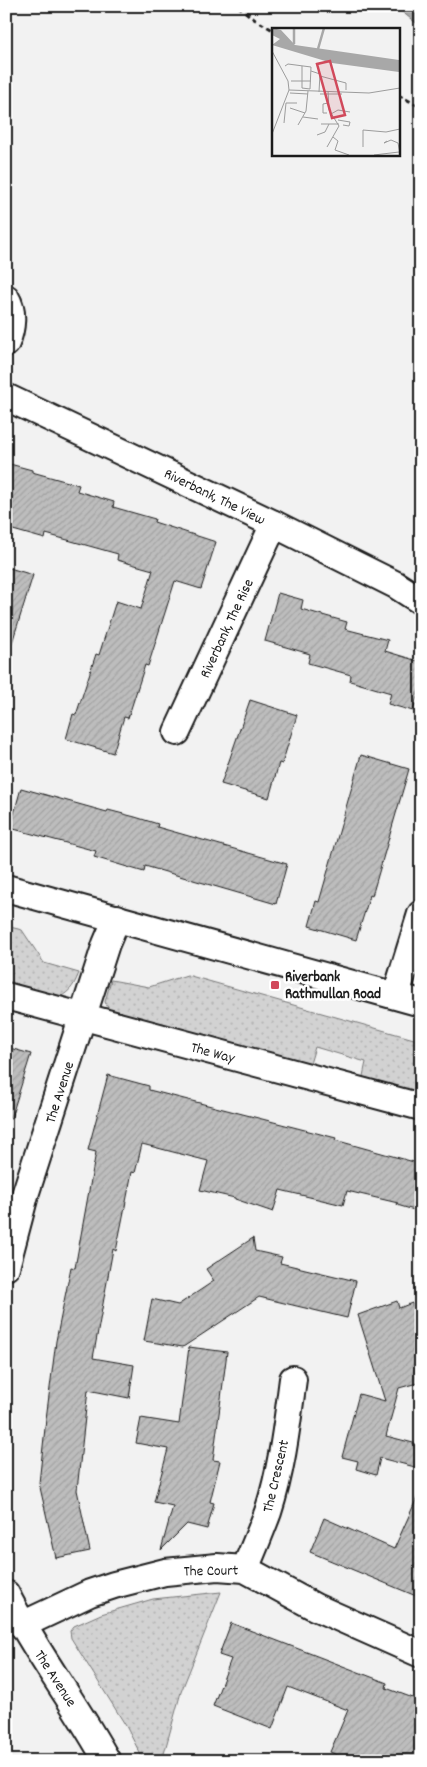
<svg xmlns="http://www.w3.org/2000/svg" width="427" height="1767" font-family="Dekko,sans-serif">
	<defs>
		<pattern id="grass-dots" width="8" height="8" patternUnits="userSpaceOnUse" patternTransform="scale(1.25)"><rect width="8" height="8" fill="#d2d2d2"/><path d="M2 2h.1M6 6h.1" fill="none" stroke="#b4b4b4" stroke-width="1.8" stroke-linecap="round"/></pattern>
		<pattern id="water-waves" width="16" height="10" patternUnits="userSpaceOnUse" patternTransform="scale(1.25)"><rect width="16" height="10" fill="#a8a8a8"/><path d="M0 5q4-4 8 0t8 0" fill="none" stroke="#888"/></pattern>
		<pattern id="building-hatch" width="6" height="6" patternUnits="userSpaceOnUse" patternTransform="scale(1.25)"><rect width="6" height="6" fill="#bdbdbd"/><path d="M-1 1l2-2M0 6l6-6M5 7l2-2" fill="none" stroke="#a2a2a2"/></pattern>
	</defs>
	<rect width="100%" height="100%" fill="#f2f2f2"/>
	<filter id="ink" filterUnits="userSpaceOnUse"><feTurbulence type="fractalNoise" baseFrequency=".02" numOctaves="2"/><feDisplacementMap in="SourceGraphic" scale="10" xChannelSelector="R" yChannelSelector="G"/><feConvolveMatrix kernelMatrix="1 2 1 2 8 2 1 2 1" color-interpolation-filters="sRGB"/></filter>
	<g filter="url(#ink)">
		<!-- grass -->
		<g fill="url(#grass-dots)" stroke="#777">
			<path d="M6,926L22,930L44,963L79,973C73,988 69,993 54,1000L6,986Z"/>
			<path d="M187,975L421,1041V1097L362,1081L366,1062L315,1047L309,1067L118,1015L109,1010L105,1002L111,980L149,987Z"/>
			<path d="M221,1592L181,1692L162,1761H144L126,1726L71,1638L70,1631L74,1626L101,1614L153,1599Z"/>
		</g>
		<!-- water -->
		<path fill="url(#water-waves)" stroke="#707070" d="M394,6H421V27L396,7Z"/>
		<!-- building -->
		<g fill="url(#building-hatch)" stroke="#1c1c1c">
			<path d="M6,463L32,470V472L79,485L77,491L114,502L113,507L155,519L154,522L216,542L201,589L175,581L148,666L145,665L128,718L124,717L113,753L66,739L73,714L76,715L96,654L99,655L116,601L141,609L153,570L117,560L118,554L46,534L45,539L6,528Z"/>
			<path d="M6,567L33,575L11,646H6Z"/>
			<path d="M278,593L303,600L301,609L347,622L345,629L388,640L385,651L421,662V682L413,711L388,704L391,693L350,681L351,675L308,663L310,654L265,641Z"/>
			<path d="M250,700L297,715L282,764L279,763L269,798L221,784Z"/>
			<path d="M361,755L409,769L372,896L370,895L356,940L309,926L316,901L319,902Z"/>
			<path d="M21,788L107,812L108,810L135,817L158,824L157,827L287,864L276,904L145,866L144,872L94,857L96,851L10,828Z"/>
			<path d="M6,1047L31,1054L11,1118L6,1117Z"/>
			<path d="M108,1075L149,1086V1090L336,1138L335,1140L421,1164V1212L397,1205L398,1203L347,1191L343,1205L280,1190L273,1212L235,1199V1198L200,1190L208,1161L142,1144L135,1173L132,1172L116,1251L113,1249L93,1358L134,1365L129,1398L88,1390L77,1490L90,1551L56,1558L39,1483L46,1419L56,1341L71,1267L75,1268L96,1152L88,1150Z"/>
			<path d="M253,1238L255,1251L282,1257L280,1263L356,1281L347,1318L259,1297L183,1347L144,1341L152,1299L178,1305L214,1281L206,1269Z"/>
			<path d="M397,1301L399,1308L412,1303L421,1328V1354L414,1356L421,1382L399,1388L386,1436L421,1445V1448L415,1467L380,1458L376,1475L356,1469L358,1461L342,1457L359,1394L385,1401L358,1315Z"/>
			<path d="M189,1347L227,1352L213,1460L220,1461L210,1502L214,1503L207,1529L187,1524L161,1550L173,1506L154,1502L168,1449L136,1443L141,1418L179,1424Z"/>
			<path d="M421,1489V1598L310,1552L324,1518L394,1549Z"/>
			<path d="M231,1623L387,1683L386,1688L421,1701V1761H350L330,1752L348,1710L288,1687L272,1729L213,1706L231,1659L219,1655Z"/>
		</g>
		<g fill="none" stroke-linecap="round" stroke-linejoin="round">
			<!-- minor casing -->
			<g stroke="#1c1c1c" stroke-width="30">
				<g id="minor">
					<path d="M6,298C14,311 12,329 6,343"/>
					<path d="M6,397L274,524L396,585L421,601"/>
					<path d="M177,732L274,524"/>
					<path d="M6,888L421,1003"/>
					<path d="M396,995L421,914"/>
					<path d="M6,996L421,1107"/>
					<path d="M6,1267L25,1195L106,944L117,918"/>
					<path d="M245,1569C253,1550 261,1531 268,1512C282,1469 287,1424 293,1379"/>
					<path d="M6,1594C35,1652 76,1704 107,1761"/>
					<path d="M22,1625L90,1593L114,1585L165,1572L217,1567L245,1569L315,1607L421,1654"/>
				</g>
			</g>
			<!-- path -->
			<g stroke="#1c1c1c" stroke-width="3" stroke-dasharray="5 4" stroke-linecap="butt">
				<path d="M238,6L254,19L273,30"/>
				<path d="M398,95L421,107"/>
			</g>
			<!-- minor -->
			<use href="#minor" stroke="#fff" stroke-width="26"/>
		</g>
	</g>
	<!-- markers -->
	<rect fill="#d1495b" stroke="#fff" stroke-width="2" x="270" y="980" width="10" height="10" rx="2.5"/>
	<g text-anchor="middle" stroke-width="5" stroke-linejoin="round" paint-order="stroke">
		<!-- street labels -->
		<g font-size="15" fill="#1c1c1c" stroke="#fff">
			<text transform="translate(215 496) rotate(26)" y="5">Riverbank, The View</text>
			<text transform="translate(226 628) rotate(-65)" y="5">Riverbank, The Rise</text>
			<text transform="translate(213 1052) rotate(15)" y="5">The Way</text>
			<text transform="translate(59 1092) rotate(-72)" y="5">The Avenue</text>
			<text transform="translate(275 1476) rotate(-77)" y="5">The Crescent</text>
			<text transform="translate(211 1570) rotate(-1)" y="5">The Court</text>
			<text transform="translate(56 1678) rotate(57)" y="5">The Avenue</text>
		</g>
		<!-- poi labels -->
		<g font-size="15" font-weight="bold" fill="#1c1c1c" stroke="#fff" text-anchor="start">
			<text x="285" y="981">Riverbank<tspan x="285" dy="17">Rathmullan Road</tspan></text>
		</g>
	</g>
	<!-- overview -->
	<g transform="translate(272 28)">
		<rect width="128" height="128" fill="#f2f2f2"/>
		<path d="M0,0L9,2L23,17L127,32V44L60,35L0,17L8,11L0,7Z" fill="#a8a8a8"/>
		<path fill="none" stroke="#a8a8a8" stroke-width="2.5" d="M22,16V0M46,21L52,0"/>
		<path fill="none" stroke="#9c9c9c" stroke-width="1" d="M0,23L16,53L17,62M13,38L16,36L39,39L38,61L30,60V38M39,43L48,46L47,64M48,48L74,55V62M19,53H39M18,65L36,66M48,66H70M18,80L33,85M55,85H51V76L56,75M59,86L66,82L78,84M31,89L46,91M66,92L78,94L77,98L71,97M12,95L14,75H25M49,96H67M26,97L34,83L36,63M0,106L17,62L97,65L128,60M45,107L53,104L57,96M61,109L66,113L63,122L77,127M115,113L112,115L119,112L126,115L128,126M55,119L67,98L57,82L56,63M91,119V102L114,104L128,101M102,127L127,124"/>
		<path fill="#d1495b" fill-opacity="0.15" stroke="#d1495b" stroke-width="2.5" d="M58,33L73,87L60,90L45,36Z"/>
		<rect width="128" height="128" fill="none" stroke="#1c1c1c" stroke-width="2.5"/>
	</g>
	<!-- margin -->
	<rect width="427" height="1767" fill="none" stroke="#fff" stroke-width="25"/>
	<rect x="12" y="12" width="402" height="1742" fill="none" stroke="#1c1c1c" stroke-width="2" filter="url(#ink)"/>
</svg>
